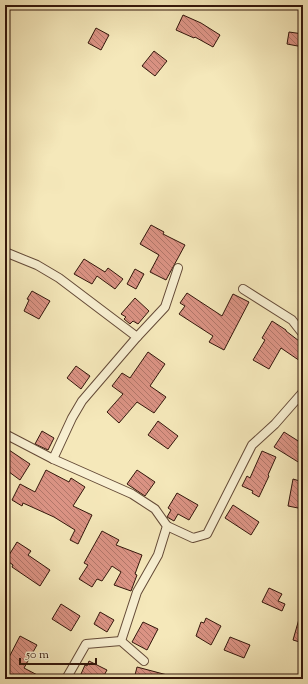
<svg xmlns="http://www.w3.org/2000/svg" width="308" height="684" font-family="'Sorts Mill Goudy',serif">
	<defs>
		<pattern id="building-back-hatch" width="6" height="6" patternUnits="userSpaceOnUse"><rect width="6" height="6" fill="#db9384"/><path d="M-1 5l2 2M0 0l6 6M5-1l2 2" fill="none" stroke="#b2776a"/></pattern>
	</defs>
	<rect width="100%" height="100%" fill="#f5e8ba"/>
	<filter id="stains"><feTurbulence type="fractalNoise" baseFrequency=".005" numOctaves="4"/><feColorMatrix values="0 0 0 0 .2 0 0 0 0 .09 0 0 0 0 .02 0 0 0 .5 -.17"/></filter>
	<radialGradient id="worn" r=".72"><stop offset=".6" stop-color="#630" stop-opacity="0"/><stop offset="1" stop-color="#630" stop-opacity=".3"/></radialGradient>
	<!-- building -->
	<g fill="url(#building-back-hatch)" stroke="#33160b">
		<path d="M183,15L201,23L220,35L213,47L195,37L194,38L176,30Z"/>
		<path d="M96,28L109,35L101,50L88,43Z"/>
		<path d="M289,32L303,34V47L287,44Z"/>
		<path d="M154,51L167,61L155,76L142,66Z"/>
		<path d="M151,225L164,232L163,234L185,245L166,280L150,272L159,255L140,244Z"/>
		<path d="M84,259L105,272L108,268L123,279L115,289L97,276L92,284L74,274Z"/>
		<path d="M135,269L144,274L136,289L127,284Z"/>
		<path d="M32,291L50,301L39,319L24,311L29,300L27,299Z"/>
		<path d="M187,293L222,316L233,294L249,302L224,350L209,342L213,336L179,314L185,306L180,303Z"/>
		<path d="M135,298L149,311L138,324L133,321L130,324L124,319L126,317L121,314Z"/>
		<path d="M272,321L286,330V331L303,344V363L281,348L269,369L253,360L265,340L262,338Z"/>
		<path d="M148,352L165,364L150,386L166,397L154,413L137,402L119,423L107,412L123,394L112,386L122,373L130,378Z"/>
		<path d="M76,366L90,376L81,389L67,378Z"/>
		<path d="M158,421L178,436L168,449L148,435Z"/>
		<path d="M42,431L54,438L48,450L35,444Z"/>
		<path d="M284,432L303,444V465L274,447Z"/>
		<path d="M9,450L30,464L20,480L5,469V457Z"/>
		<path d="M262,451L276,457L268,475L269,476L259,497L252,493L253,491L242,486L247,476L250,478Z"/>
		<path d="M46,470L69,482L71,478L85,487L73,506L92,515L78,544L70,540L75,530L54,517L23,503L22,506L12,500L20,484L35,492Z"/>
		<path d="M137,470L155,482L145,496L127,484Z"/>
		<path d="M293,479L303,482V509L288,506Z"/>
		<path d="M177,493L198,505L189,520L178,514L174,521L167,517L171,510L168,508Z"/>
		<path d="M233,505L259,522L251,535L225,518Z"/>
		<path d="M102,531L119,540L116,545L142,555L135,574L137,575L131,591L114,585L121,572L112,566L102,581L97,579L92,587L79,579L88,565L84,563Z"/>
		<path d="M17,542L31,551L28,555L50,570L40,586L12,567L13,565L6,560Z"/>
		<path d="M269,588L282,594L278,601L285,604L282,611L262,602Z"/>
		<path d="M61,604L80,616L71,631L52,619Z"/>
		<path d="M100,612L114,620L107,632L94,624Z"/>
		<path d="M301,612H303V643L293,640Z"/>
		<path d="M206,618L221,626L211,645L196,636L201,622L204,623Z"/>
		<path d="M143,622L158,629L147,650L132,642Z"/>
		<path d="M20,636L37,645L24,668L45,679H5V665Z"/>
		<path d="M230,637L250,645L244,658L224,650Z"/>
		<path d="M89,661L107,670L102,679H80L83,675L81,674L85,665L87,666Z"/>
		<path d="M137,667L171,676L170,679H134Z"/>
	</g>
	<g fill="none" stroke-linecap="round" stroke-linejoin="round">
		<!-- minor casing -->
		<g stroke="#644a37" stroke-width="10">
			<g id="minor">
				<path d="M5,252L37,265L59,278L137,337"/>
				<path d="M243,289L292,320L303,334"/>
				<path d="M5,434L53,459L132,494L155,509L167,526L158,555L137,592L121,641"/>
				<path d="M53,459L72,418L82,401L137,337L165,307L178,268"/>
				<path d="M167,526L193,538L207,534L252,445L275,424L303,392"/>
				<path d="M66,679L86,644L121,641L144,661"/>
			</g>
		</g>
		<!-- minor -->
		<use href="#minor" stroke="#f8f0d2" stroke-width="8"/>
	</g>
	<!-- margin -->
	<rect width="308" height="684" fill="none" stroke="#f5e8ba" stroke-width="20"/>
	<rect x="6" y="6" width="296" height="672" fill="none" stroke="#33160b" stroke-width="2"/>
	<rect x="10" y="10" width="288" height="664" fill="none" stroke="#33160b"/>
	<!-- scale -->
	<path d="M20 658v6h76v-6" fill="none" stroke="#33160b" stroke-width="2"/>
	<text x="26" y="658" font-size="12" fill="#33160b" stroke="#f8f0d2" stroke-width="3" paint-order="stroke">50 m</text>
	<rect width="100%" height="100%" filter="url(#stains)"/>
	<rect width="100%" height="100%" fill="url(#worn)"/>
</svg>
